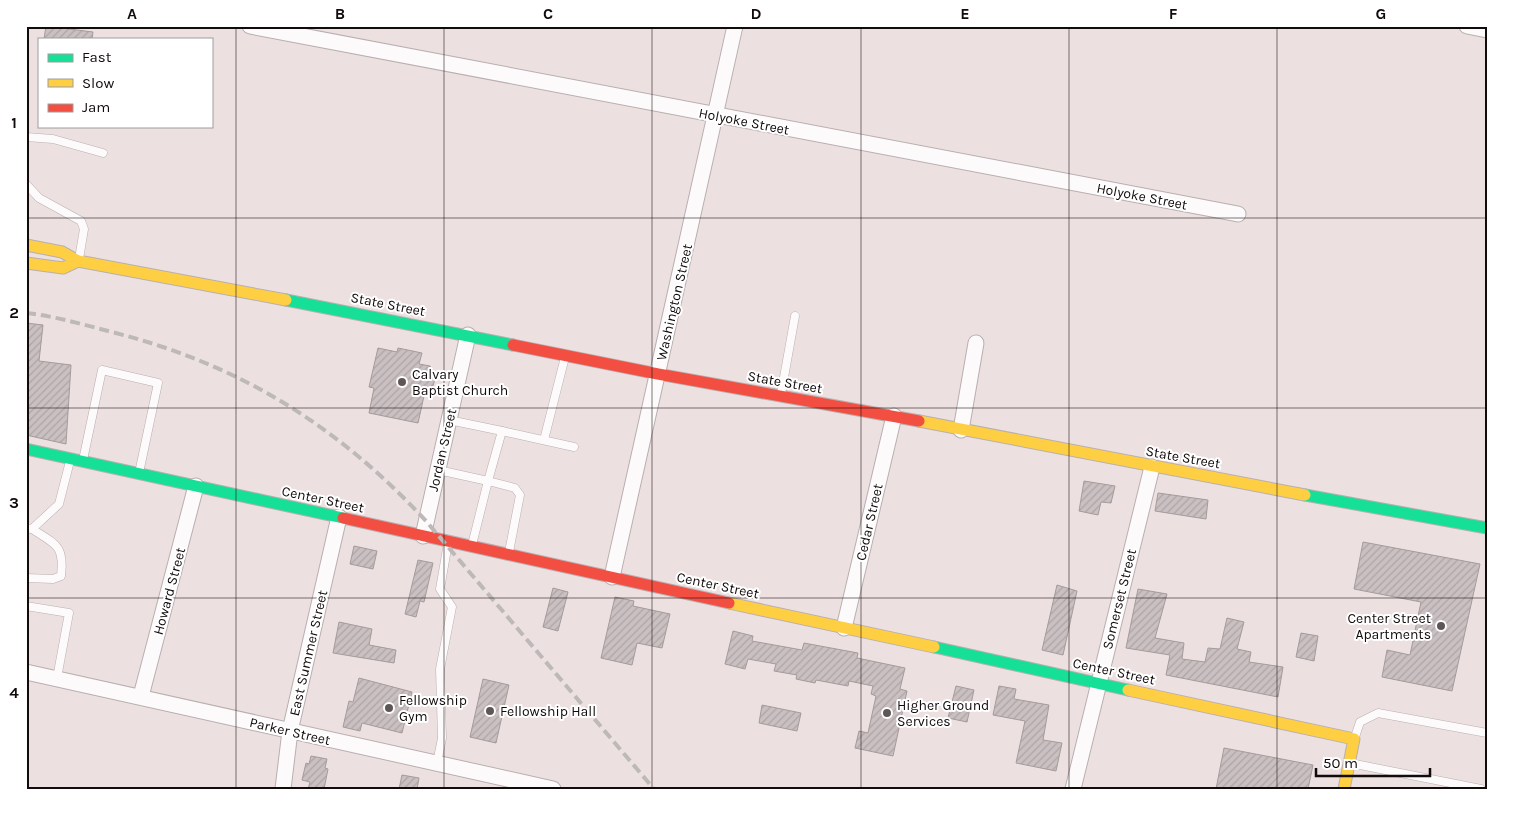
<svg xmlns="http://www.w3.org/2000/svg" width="1513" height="815" font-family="Karla,sans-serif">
	<defs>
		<pattern id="building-hatch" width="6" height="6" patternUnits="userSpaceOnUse" patternTransform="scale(1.25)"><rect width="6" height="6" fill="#cac0c1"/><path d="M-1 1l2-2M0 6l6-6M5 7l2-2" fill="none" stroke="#aca4a5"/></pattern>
	</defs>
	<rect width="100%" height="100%" fill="#ede0e1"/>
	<!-- building -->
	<g fill="url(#building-hatch)" stroke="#a59b9c">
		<path d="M46,26L93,32L92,39H44Z"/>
		<path d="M26,323L43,325L39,361L71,365L66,444L26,435Z"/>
		<path d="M378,348L397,352L398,348L422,353L419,364L430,366L436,376L432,389L424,396L418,423L369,413L374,388L369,387Z"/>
		<path d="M1084,481L1115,486L1111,503L1101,502L1098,515L1079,511Z"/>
		<path d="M1158,493L1208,500L1206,519L1155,511Z"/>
		<path d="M1363,542L1480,564L1452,691L1382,677L1387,650L1410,655L1421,602L1354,589Z"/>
		<path d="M354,546L377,551L373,569L350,564Z"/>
		<path d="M418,560L433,563L424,602L420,601L416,617L405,614Z"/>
		<path d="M1057,585L1077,591L1063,655L1042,650Z"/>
		<path d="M553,588L568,592L558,631L543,627Z"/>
		<path d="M1138,589L1167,594L1155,638L1184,643L1182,659L1205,662L1208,648L1220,649L1227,618L1244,622L1237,649L1251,652L1249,662L1283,667L1278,697L1166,675L1170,655L1126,648Z"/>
		<path d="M615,597L634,601L633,606L670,614L662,648L637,643L632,665L601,658Z"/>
		<path d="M339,622L372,629L369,645L396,650L394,663L333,653Z"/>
		<path d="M733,631L753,636L752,641L802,650L804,643L858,653L857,658L905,668L900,689L907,691L893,756L855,748L859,731L868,733L876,696L871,694L873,686L849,681L848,686L816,680L815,683L796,679L797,675L774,671L776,664L748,659L745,669L725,664Z"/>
		<path d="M1301,633L1318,636L1314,661L1296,657Z"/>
		<path d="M359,678L412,692L402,733L362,723L360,731L343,727L349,701L353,702Z"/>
		<path d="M483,679L509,685L496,743L470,737Z"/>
		<path d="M956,686L974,690L967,722L948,718Z"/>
		<path d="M999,686L1016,689L1014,699L1049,705L1043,740L1062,743L1056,771L1016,763L1025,721L993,715Z"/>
		<path d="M762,705L801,713L797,731L759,723Z"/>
		<path d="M1224,748L1313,765L1308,789H1216Z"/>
		<path d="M311,756L327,759L325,768L328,769L324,789H308L310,782L302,780L306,763L309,764Z"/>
		<path d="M402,775L419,778L417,789H399Z"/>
	</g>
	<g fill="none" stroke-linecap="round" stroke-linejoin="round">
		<!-- lane casing -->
		<g stroke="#b9afb0" stroke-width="9">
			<g id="lane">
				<path d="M26,137L53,139L103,153"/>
				<path d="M26,184L39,198L81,221L84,229L79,259"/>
				<path d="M781,394L795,316"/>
				<path d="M502,431L574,447"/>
				<path d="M544,440L565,357"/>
				<path d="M83,460L102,370L158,383L139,473"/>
				<path d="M438,470L488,481L502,431L449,420"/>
				<path d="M26,528L32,529L59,504L70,461"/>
				<path d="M472,545L488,481L515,488L520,495L509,552"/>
				<path d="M26,578L53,579L61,576C65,545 55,544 32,529"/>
				<path d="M26,606L69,613L57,678"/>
				<path d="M1355,737L1360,722L1378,713L1487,733"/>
				<path d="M437,763L442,738L440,669L452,607L440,589L448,543"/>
				<path d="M1350,763L1481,789"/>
			</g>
		</g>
		<!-- street casing -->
		<g stroke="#b9afb0" stroke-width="17">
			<g id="street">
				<path d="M250,26L1238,214"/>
				<path d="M1467,26L1487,30"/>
				<path d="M961,430L976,343"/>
				<path d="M423,536L468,335"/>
				<path d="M612,577L735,26"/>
				<path d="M844,628L894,416"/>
				<path d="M26,672L553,789"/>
				<path d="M141,696L196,486"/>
				<path d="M283,789L290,731L339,517"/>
				<path d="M1073,789L1152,467"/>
			</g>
		</g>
		<!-- fast casing -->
		<g stroke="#b9afb0" stroke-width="13">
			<g id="fast">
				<path d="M286,300L513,345"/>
				<path d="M26,449L343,518"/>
				<path d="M1305,495L1487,528"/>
				<path d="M934,647L1128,690"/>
			</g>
		</g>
		<!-- slow casing -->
		<g stroke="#b9afb0" stroke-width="13">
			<g id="slow">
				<path d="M26,245L62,252L78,261L286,300"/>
				<path d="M26,263L63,268L78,261"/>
				<path d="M919,421L1305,495"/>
				<path d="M729,603L934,647"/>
				<path d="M1128,690L1354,739L1344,789"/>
			</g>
		</g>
		<!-- jam casing -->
		<g stroke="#b9afb0" stroke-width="13">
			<g id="jam">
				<path d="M513,345L658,374L919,421"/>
				<path d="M343,518L729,603"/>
			</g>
		</g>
		<!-- lane -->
		<use href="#lane" stroke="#fcfafa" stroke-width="8"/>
		<!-- street -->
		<use href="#street" stroke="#fcfafa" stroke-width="15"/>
		<!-- fast -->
		<use href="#fast" stroke="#16e098" stroke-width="11"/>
		<!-- slow -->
		<use href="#slow" stroke="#ffcf43" stroke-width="11"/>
		<!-- jam -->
		<use href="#jam" stroke="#f24e42" stroke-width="11"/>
		<!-- rail -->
		<path stroke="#bdb9b9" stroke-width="4" stroke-dasharray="10 5" stroke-linecap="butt" d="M26,313C54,316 81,324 108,331C237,363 336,424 426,521L654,789"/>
	</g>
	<!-- grid -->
	<path fill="none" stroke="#120b0c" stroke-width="1" stroke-opacity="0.55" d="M236,26V789M444,26V789M652,26V789M861,26V789M1069,26V789M1277,26V789M26,218H1487M26,408H1487M26,598H1487"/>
	<!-- markers -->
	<g fill="#5f5657" stroke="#fff" stroke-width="2">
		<circle cx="402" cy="382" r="5"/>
		<circle cx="1441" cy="626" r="5"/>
		<circle cx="389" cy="708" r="5"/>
		<circle cx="490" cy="711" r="5"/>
		<circle cx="887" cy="713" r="5"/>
	</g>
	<g text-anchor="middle" stroke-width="4" stroke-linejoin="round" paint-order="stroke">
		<!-- street labels -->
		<g font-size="14" fill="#120b0c" stroke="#fff">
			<text transform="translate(744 121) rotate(11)" y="5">Holyoke Street</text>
			<text transform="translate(1142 196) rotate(11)" y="5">Holyoke Street</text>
			<text transform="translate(674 302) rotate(-77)" y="5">Washington Street</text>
			<text transform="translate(388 304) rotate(11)" y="5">State Street</text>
			<text transform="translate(785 382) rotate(10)" y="5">State Street</text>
			<text transform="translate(442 450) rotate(-77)" y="5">Jordan Street</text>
			<text transform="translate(1183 457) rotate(10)" y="5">State Street</text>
			<text transform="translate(323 499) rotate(12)" y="5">Center Street</text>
			<text transform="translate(869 522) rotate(-77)" y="5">Cedar Street</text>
			<text transform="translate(718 585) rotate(12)" y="5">Center Street</text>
			<text transform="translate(169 591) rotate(-75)" y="5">Howard Street</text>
			<text transform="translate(1119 599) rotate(-76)" y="5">Somerset Street</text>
			<text transform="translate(308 653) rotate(-77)" y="5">East Summer Street</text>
			<text transform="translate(1114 671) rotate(12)" y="5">Center Street</text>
			<text transform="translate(290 731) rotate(13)" y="5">Parker Street</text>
		</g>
		<!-- poi labels -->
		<g font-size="14" fill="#120b0c" stroke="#fff" text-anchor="start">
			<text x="412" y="379">Calvary<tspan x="412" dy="16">Baptist Church</tspan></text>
			<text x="1431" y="623" text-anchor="end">Center Street<tspan x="1431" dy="16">Apartments</tspan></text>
			<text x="399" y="705">Fellowship<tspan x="399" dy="16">Gym</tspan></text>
			<text x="897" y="710">Higher Ground<tspan x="897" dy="16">Services</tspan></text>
			<text x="500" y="716">Fellowship Hall</text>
		</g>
	</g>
	<!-- border -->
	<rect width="1513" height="815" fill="none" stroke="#ffffff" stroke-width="55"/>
	<!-- legend -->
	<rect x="38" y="38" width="175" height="90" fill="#ffffff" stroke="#a09d9e"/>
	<rect x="48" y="54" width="25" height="8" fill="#16e098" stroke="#a09d9e"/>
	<text x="82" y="62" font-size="15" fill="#120b0c">Fast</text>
	<rect x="48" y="79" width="25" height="8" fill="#ffcf43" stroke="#a09d9e"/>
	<text x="82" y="88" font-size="15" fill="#120b0c">Slow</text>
	<rect x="48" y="104" width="25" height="8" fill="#f24e42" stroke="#a09d9e"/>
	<text x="82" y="112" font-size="15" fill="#120b0c">Jam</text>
	<!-- scale -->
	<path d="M1316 768v8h114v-8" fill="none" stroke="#120b0c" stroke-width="2.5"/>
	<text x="1323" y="768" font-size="15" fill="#120b0c" stroke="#ffffff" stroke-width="4" paint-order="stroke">50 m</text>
	<rect x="28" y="28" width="1458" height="760" fill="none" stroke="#120b0c" stroke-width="2"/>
	<g font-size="16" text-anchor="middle" font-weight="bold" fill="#120b0c">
		<text x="132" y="19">A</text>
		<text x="340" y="19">B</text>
		<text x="548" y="19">C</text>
		<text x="756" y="19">D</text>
		<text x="965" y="19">E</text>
		<text x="1173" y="19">F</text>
		<text x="1381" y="19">G</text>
		<text x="14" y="128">1</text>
		<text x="14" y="318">2</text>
		<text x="14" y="508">3</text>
		<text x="14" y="698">4</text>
	</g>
</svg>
